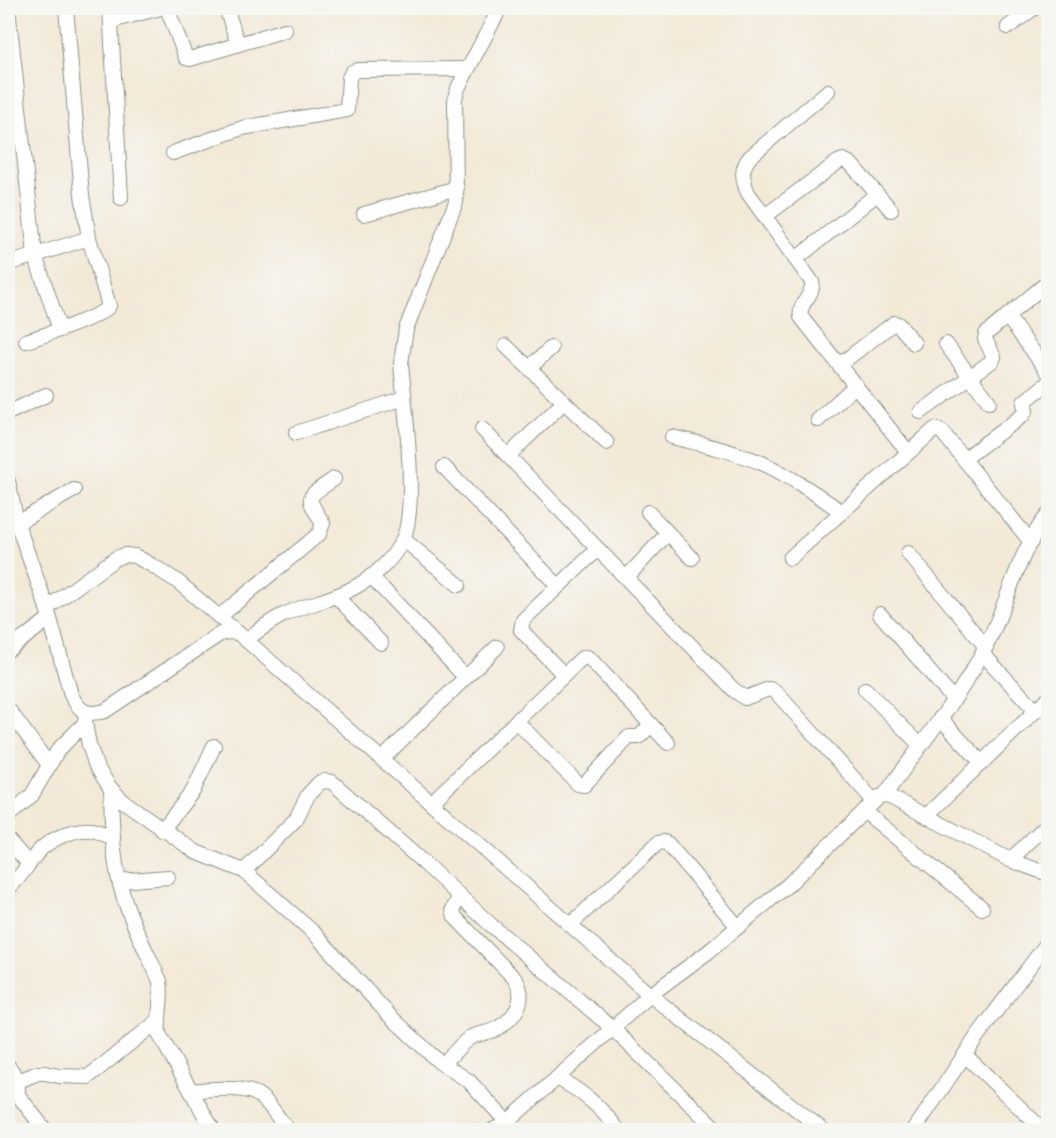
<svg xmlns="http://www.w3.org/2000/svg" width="1056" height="1138" font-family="'Comic Neue',sans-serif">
	<rect width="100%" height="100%" fill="#f6f6f2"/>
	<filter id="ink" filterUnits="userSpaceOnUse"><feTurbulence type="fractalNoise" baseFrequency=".0167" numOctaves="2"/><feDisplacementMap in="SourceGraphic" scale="12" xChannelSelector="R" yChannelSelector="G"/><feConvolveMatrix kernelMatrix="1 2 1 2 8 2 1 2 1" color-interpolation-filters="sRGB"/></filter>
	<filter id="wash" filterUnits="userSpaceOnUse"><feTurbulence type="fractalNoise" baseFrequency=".008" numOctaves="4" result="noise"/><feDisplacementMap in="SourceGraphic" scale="24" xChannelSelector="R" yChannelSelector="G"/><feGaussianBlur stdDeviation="1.35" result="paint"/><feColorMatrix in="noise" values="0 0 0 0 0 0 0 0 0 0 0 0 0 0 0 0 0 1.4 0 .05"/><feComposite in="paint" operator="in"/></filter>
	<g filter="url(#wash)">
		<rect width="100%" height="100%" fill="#f3e9d7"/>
	</g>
	<g filter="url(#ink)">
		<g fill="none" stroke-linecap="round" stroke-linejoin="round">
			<!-- minor casing -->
			<g stroke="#899386" stroke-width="16">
				<g id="minor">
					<path d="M8,8L35,255L60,330"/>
					<path d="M110,8L121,198"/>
					<path d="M167,8L186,58L190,59L285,30"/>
					<path d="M226,8L238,44"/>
					<path d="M111,21L160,8"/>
					<path d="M1008,27L1034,8"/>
					<path d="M828,91L751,156C740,168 742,179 748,193L812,282C814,297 798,302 801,317L908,452"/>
					<path d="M173,153L242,128L347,110L349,78L352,72L358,70L467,69"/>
					<path d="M364,214L457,188"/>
					<path d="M765,216L838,162L843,160L851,164L891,210"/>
					<path d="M796,259L877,194"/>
					<path d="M8,264L89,238"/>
					<path d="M1007,316L1048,372"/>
					<path d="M26,341C42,336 102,317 109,306L89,238L82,195L66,8"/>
					<path d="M946,344L989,402"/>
					<path d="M506,346L607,443"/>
					<path d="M839,365L894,323L898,324L914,343"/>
					<path d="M529,368L551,348"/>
					<path d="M921,412L992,361L994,357L985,339L986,334L1048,282"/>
					<path d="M8,413L46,395"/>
					<path d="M818,420L856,385"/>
					<path d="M482,429L734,690L745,698L769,689L774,690L874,801"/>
					<path d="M296,433L404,398"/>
					<path d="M672,437C702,444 733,451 762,463C790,476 816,494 842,512"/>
					<path d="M508,456L564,402"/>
					<path d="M964,459L1023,415L1026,410L1024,403L1025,401L1048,383"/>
					<path d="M444,467L558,586"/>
					<path d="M8,481L17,523L47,608L71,695C80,712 86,716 105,711L220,634L229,632L238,633L650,995L823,1130"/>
					<path d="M648,512L692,558"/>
					<path d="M8,525L17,523L74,490"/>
					<path d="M403,539L459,585"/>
					<path d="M908,553L986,647"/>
					<path d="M790,558L935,429L942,432L1031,542"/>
					<path d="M371,576L465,677"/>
					<path d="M626,578L668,533"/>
					<path d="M337,597L381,643"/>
					<path d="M47,608L116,558L125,555L135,556L153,566L177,581L238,633"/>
					<path d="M880,614L953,699"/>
					<path d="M219,617L319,534L323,523C304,494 307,498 334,479"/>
					<path d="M246,640C259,630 273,619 288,613C311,603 335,599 357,586C375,576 393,559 402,541C419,510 404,401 401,363L406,329L456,202L455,98L458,88L500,8"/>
					<path d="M8,650L49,619"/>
					<path d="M982,653L1036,711"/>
					<path d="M564,675L521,630L523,620L598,549"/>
					<path d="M865,689L920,745"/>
					<path d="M8,709L49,765"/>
					<path d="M86,712L85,723L89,745L96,766L111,789L123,801L196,852L244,871L314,933L389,1015L438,1061L469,1081L507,1122"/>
					<path d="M940,718L982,763"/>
					<path d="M516,721L578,784L584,785L629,737H639L651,725"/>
					<path d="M382,759L497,647"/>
					<path d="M111,789C112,824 112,860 123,895C132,925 147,952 160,981C163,999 157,1016 159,1034L213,1130"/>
					<path d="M884,796C918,748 958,700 985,648C1007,607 1018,550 1048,515"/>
					<path d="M431,803L582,658L587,657L591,660L668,743"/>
					<path d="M864,811L982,908"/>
					<path d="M8,816L32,795L58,750L85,723"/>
					<path d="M926,816L1048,699"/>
					<path d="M162,830L193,791L214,746"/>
					<path d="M8,840L29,864"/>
					<path d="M1010,860L1048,824"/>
					<path d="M244,871L296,819L308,795L319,783L325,781L332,782L424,863L491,925L612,1028L712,1125"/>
					<path d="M119,881L168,877"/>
					<path d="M8,889C20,878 27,866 37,853C48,840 74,828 91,830C99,831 106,835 113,838"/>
					<path d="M570,925L658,843L664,842L668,844L738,927"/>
					<path d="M965,1055L1043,1130"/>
					<path d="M443,1064C452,1056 461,1043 471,1037C478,1034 487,1033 494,1030C514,1020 528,1001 516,980L455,917L453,909L460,896"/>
					<path d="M8,1066L18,1079H23L38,1073H45L59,1076L88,1077L158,1021"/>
					<path d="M557,1078C583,1092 601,1107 618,1130"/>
					<path d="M18,1079V1095L45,1130"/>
					<path d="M191,1091C208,1089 247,1085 261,1097C272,1106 279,1120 288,1130"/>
					<path d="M493,1130L507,1122L557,1078L650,995L708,952L789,884L879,797L888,796L1010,860L1048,874"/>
					<path d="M914,1130L978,1035L1048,942"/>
				</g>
			</g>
			<!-- minor -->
			<use href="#minor" stroke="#fff" stroke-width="14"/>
		</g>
	</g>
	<!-- margin -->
	<rect width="1056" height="1138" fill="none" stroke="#f6f6f2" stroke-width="30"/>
</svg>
